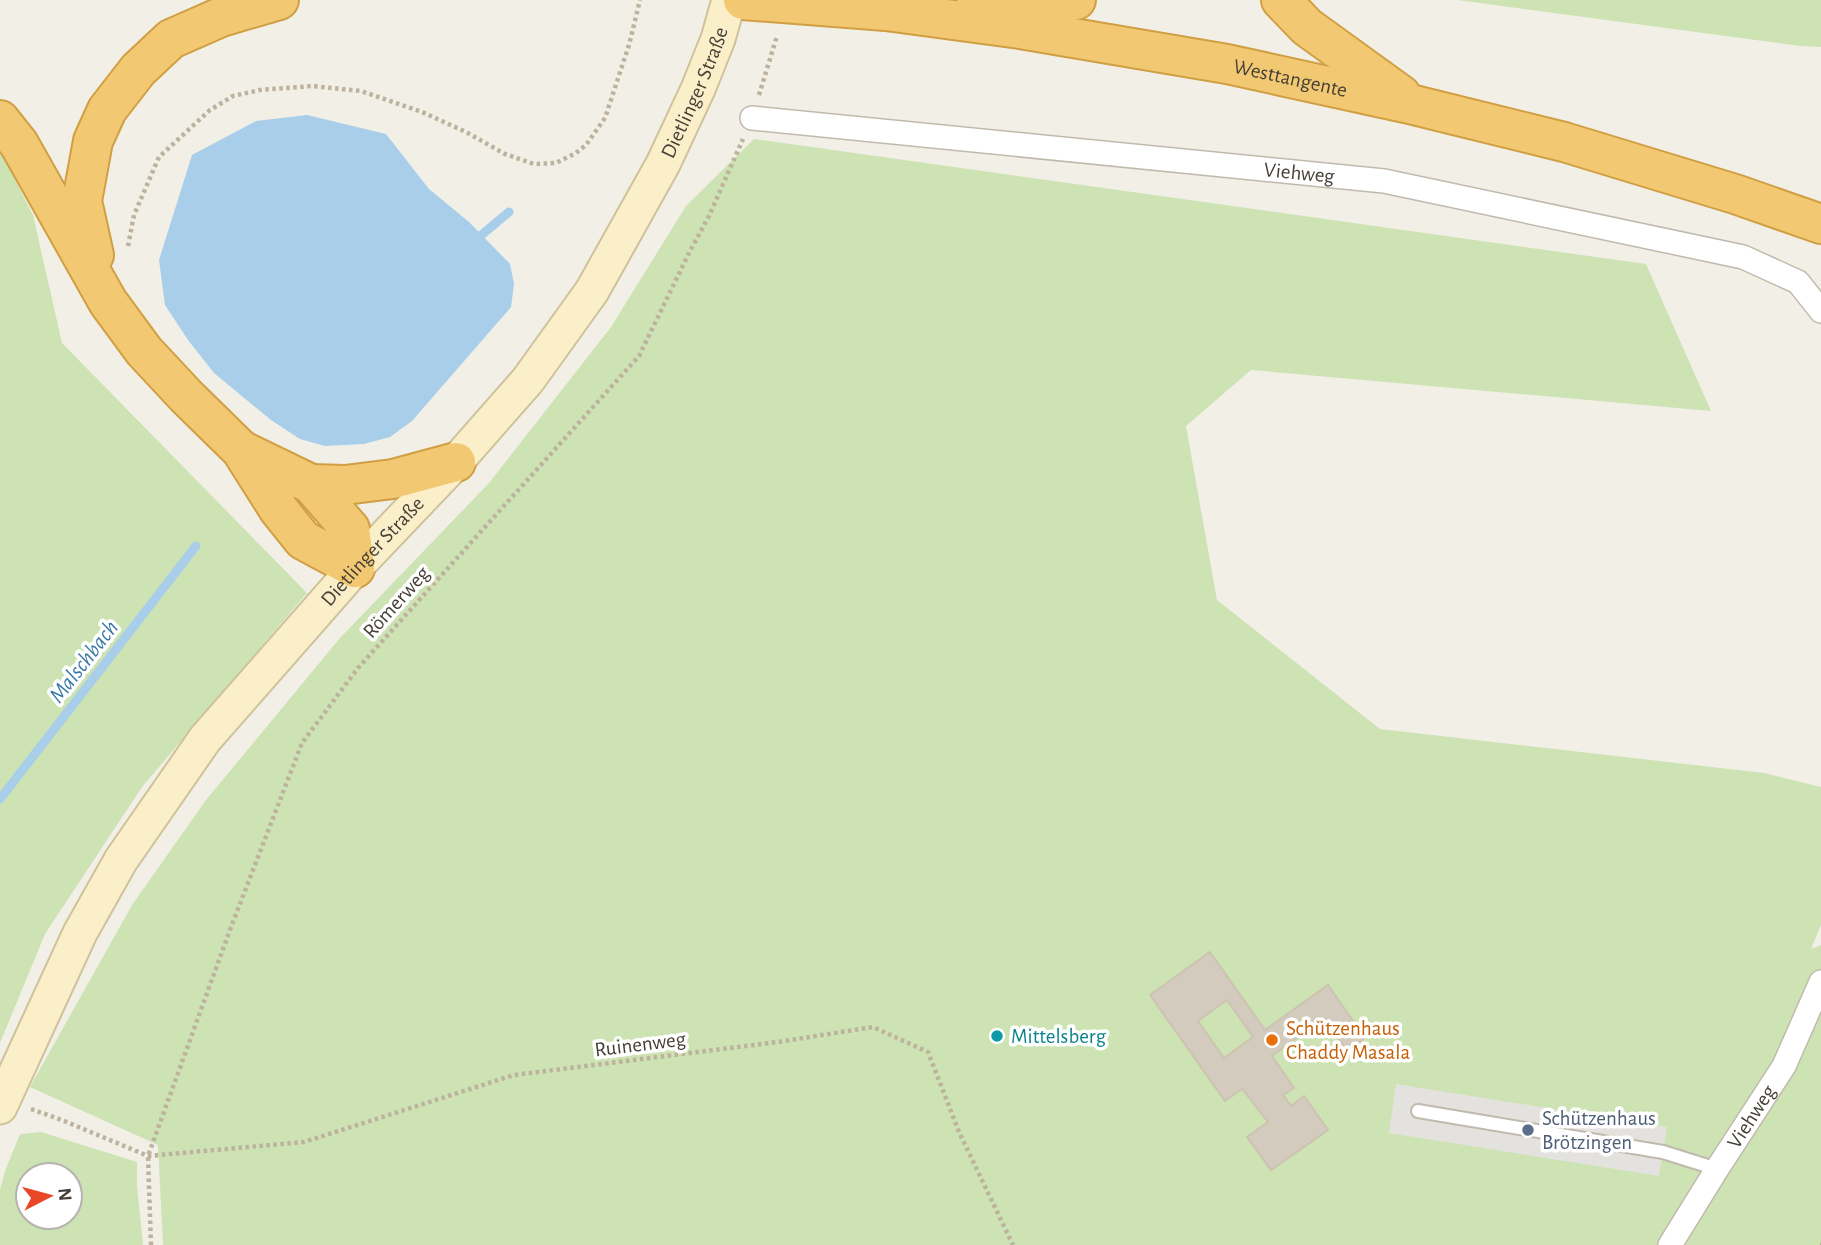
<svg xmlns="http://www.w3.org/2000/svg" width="1821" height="1245" font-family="'Alegreya Sans',sans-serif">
	<rect width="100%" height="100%" fill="#f2efe7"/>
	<!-- green -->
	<g fill="#cde3b3" fill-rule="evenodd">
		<path d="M1458,0H1821V47L1800,46Z"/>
		<path d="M754,139L1646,264L1711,411L1251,370L1186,426L1217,600L1380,729L1764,773L1821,787V925L1811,949L1821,945V1245H163L158,1145L30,1087L132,905L206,800L340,638L489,483L611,327L686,206Z"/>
		<path d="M0,150L33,215L62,343L307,593L142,787L45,934L0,1043Z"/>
		<path d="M41,1132L137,1162V1186L143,1245H0V1190L5,1171L20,1134ZM28,1175H70V1217H28Z"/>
	</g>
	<!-- parking -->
	<path fill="#e4e2df" d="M1396,1084L1667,1127L1659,1176L1389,1133Z"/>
	<!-- water -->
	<path fill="#a8ceea" d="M307,115L386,134L429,189L469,222L510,264L514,284L511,307L412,421L390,437L364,444L325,446L300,439L271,420L214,373L188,340L165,305L159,260L192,155L256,121Z"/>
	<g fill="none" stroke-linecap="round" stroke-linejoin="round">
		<!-- stream -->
		<g stroke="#a8ceea" stroke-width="9">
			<path d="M473,242L509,212"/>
			<path d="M0,799L196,546"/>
		</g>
	</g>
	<!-- building -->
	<path fill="#d3cbbd" stroke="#cdc3b1" stroke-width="2" fill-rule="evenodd" d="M1210,952L1265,1030L1328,985L1365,1038L1347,1051L1324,1018L1272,1056L1294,1088L1283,1095L1291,1106L1304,1096L1328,1130L1271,1170L1247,1137L1268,1122L1242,1089L1225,1101L1150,995ZM1227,1000L1253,1037L1224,1058L1198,1021Z"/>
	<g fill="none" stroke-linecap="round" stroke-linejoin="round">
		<!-- lane casing -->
		<g stroke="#c0baad" stroke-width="16">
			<path id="lane" d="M1418,1111L1663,1152L1717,1169"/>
		</g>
		<!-- street casing -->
		<g stroke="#c0baad" stroke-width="26">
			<g id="street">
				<path id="s1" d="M752,118L1384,181L1743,257L1798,282L1821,311"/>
				<path id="s2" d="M1670,1245L1717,1169L1784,1066L1821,982"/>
			</g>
		</g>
		<!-- secondary casing -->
		<g stroke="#cec29a" stroke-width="37">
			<g id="secondary">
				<path id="s3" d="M0,1107L80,933L121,860L205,739L355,568L456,462L528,380L592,291L663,164L698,89L718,39L729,0"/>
			</g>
		</g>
		<!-- highway casing -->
		<g stroke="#d19f43" stroke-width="42">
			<g id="highway">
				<path d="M1281,0L1307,27L1401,95"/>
				<path d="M974,10L1032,1L1076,0"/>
				<path id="s4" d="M886,11L1020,29L1227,64L1414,105L1564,142L1735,194L1821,224"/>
				<path d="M0,120L19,144L108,302L144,351L186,396L241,450L279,510L303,540L355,568"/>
				<path d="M94,255L82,201L93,141L107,110L138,70L171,39L221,17L279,0"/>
				<path d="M241,450L311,484L350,529L355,568"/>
				<path d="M311,484L345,485L393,479L456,462"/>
			</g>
		</g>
		<!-- path -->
		<g stroke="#bdb29d" stroke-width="4.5" stroke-dasharray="3.5 3.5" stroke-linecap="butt">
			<path d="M759,95L777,36"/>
			<path d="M128,246L134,215L159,157L210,110L233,96L260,90L312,86L361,91L422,112L466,132L505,154L534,164L556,163L576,153L586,145L605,118L629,45L640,0"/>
			<path d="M31,1109L62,1120L148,1156L304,1142L514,1075L778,1042L873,1027L928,1052L959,1132L1013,1245"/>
			<path d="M151,1245L148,1156L231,927L302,743L358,668L639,356L690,251L709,216L743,139"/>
			<path d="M1820,1245H1821"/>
		</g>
		<!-- lane -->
		<use href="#lane" stroke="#fff" stroke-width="12"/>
		<!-- street -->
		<use href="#street" stroke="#fff" stroke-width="23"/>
		<!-- secondary -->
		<use href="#secondary" stroke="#faefc9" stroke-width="33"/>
		<!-- highway -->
		<use href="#highway" stroke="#f2c972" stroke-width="38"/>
		<!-- highway-bridge casing -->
		<g stroke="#d19f43" stroke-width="42" stroke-linecap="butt">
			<path id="highway-bridge" d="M743,0L886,11"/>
		</g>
		<!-- highway-bridge -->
		<use href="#highway-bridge" stroke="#f2c972" stroke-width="38"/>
	</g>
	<!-- markers -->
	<circle fill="#0f9aa8" stroke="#fff" stroke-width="2.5" cx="997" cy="1036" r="7"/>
	<circle fill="#e8710a" stroke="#fff" stroke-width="2.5" cx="1272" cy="1040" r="7"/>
	<circle fill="#5c6f8a" stroke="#fff" stroke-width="2.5" cx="1528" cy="1130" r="7"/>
	<g text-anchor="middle" stroke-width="7" stroke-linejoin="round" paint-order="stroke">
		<!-- street labels -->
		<g font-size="21" fill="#453f37" stroke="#fff">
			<text dy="7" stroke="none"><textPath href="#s4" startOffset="410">Westtangente</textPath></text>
			<text dy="7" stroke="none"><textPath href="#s3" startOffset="1239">Dietlinger Straße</textPath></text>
			<text dy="7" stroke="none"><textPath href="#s1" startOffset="550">Viehweg</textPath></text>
			<text dy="7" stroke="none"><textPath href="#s3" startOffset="674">Dietlinger Straße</textPath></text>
			<text transform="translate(396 602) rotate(-48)" y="7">Römerweg</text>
			<text transform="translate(640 1044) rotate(-7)" y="7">Ruinenweg</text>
			<text dy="7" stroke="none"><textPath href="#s2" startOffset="152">Viehweg</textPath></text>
		</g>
		<!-- food labels -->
		<g font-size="21" fill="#c56008" stroke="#fff" text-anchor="start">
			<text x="1286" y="1035">Schützenhaus<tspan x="1286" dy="24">Chaddy Masala</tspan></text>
		</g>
		<!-- culture labels -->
		<g font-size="21" fill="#0d838f" stroke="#fff" text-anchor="start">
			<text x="1011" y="1043">Mittelsberg</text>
		</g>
		<!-- service labels -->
		<g font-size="21" fill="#4e5e75" stroke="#fff" text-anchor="start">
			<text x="1542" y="1125">Schützenhaus<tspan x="1542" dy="24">Brötzingen</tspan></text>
		</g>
		<!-- water labels -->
		<g font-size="23" font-style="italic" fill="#3877a8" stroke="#fff">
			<text transform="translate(83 661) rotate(-52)" y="8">Malschbach</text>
		</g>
	</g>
	<!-- north arrow -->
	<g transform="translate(49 1196) rotate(84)"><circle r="33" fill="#ffffff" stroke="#b5b2af" stroke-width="2"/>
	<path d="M0-5L12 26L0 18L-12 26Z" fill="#e94727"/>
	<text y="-10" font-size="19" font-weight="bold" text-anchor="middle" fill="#453f37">N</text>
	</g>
</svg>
